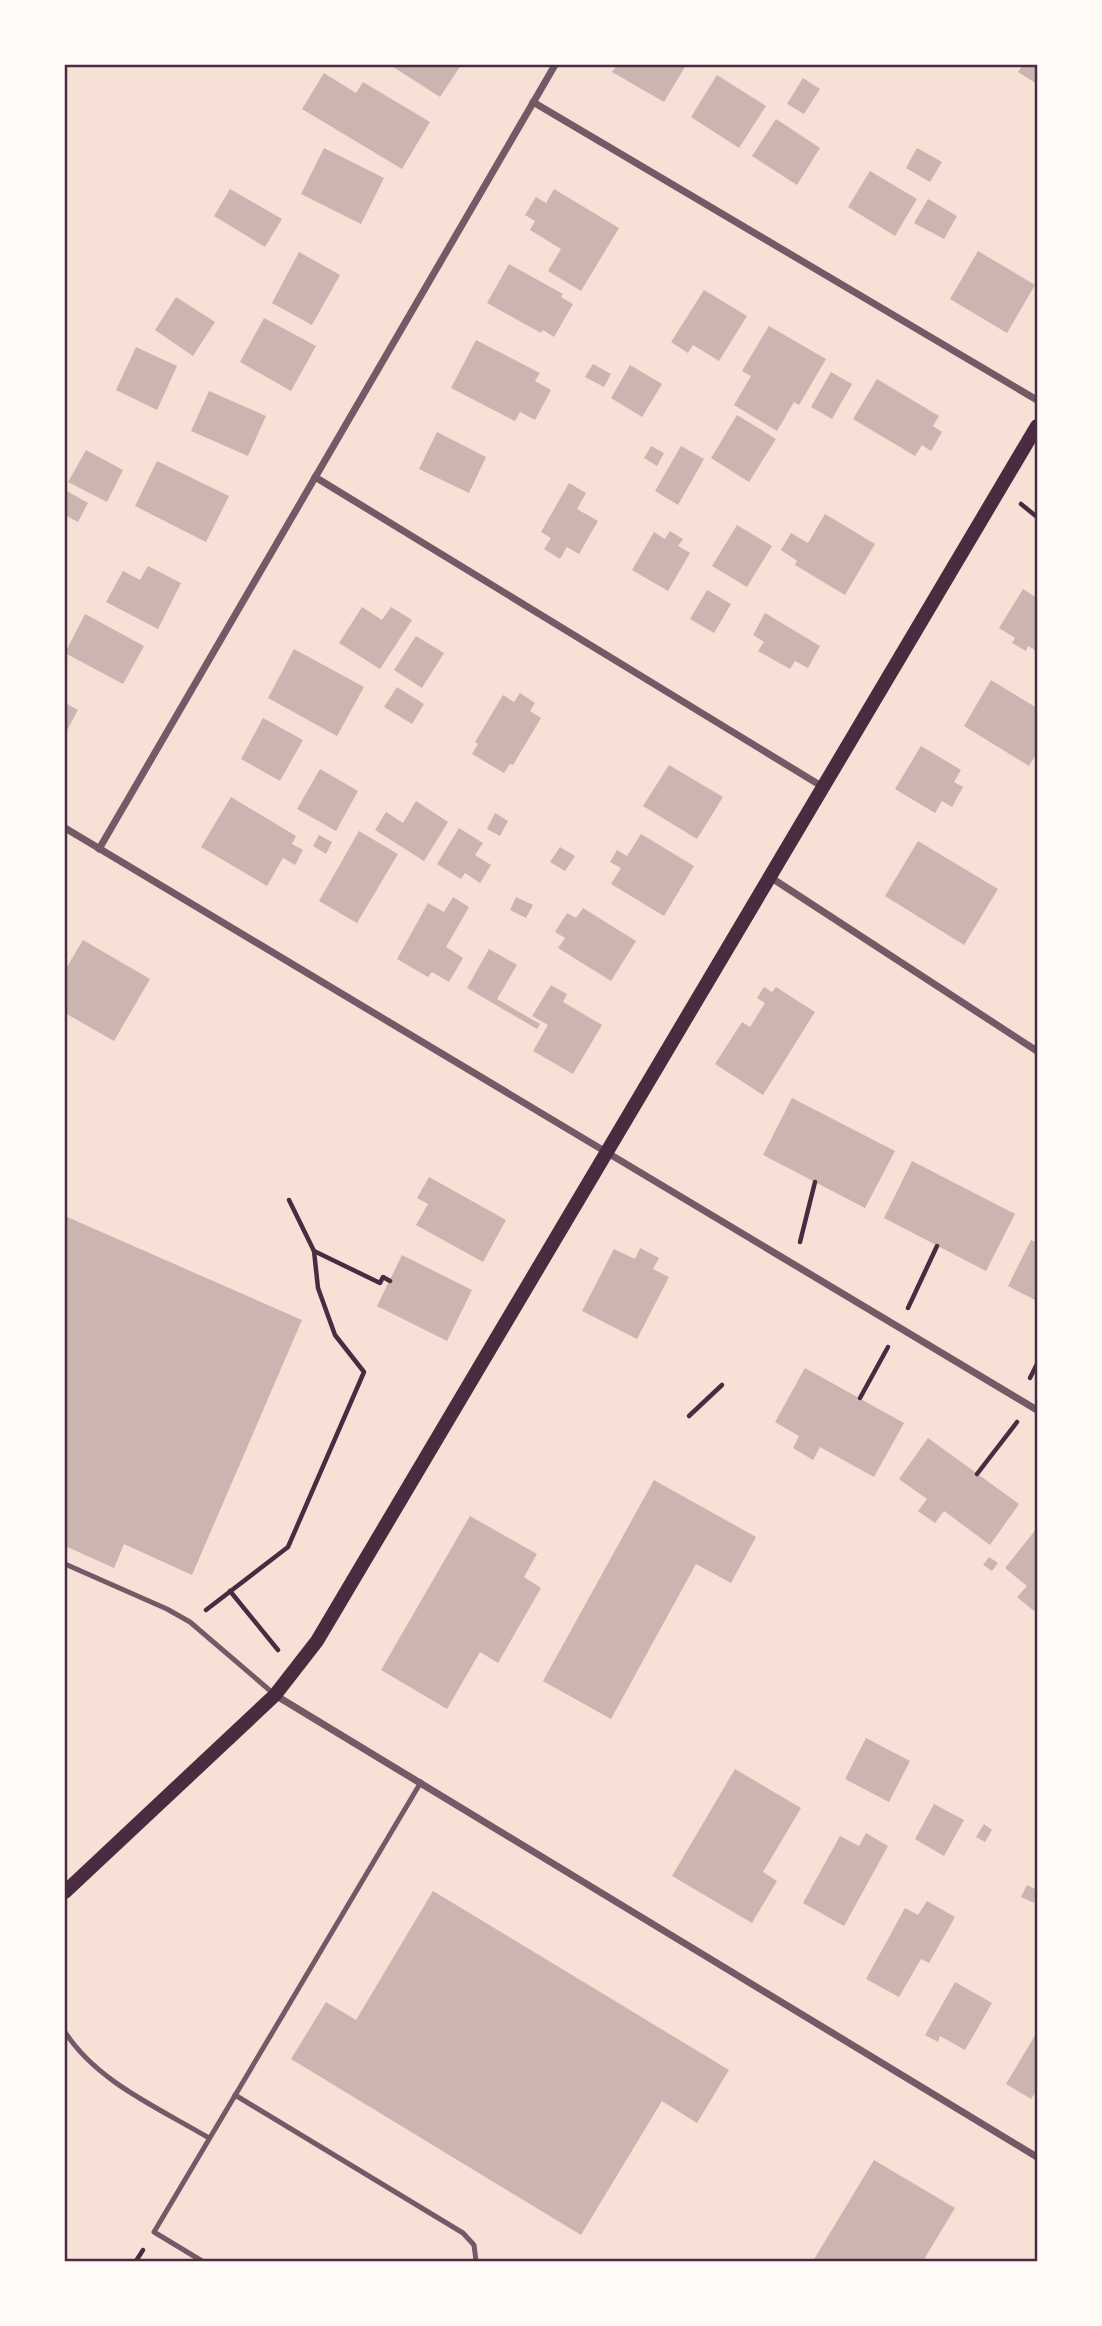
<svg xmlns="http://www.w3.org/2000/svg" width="1102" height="2326" font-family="'Fira Sans Condensed',sans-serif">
	<rect width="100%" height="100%" fill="#f7e1d7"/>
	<!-- building -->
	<g fill="#ccb4b1">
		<path d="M390,65H461L440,97Z"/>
		<path d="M617,65H686L664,102L612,72Z"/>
		<path d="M1023,65H1037V84L1018,72Z"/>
		<path d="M324,73L356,93L363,82L430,122L402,169L302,109Z"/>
		<path d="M717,75L766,106L739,148L691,117Z"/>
		<path d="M803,78L820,89L804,114L787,104Z"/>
		<path d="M776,119L820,148L797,185L752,156Z"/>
		<path d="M324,148L384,178L361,224L301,194Z"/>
		<path d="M917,148L942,162L930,182L906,168Z"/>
		<path d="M870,171L917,199L895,236L848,207Z"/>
		<path d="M230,189L282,219L265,247L214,216Z"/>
		<path d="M554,189L619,228L581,291L548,271L561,249L530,230L535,221L525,215L536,197L546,203Z"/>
		<path d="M928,199L957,216L944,239L914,223Z"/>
		<path d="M978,251L1035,285L1007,333L950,299Z"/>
		<path d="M299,252L340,275L312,325L272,303Z"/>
		<path d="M509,264L563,294L561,297L573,304L554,337L543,330L541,333L487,303Z"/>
		<path d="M704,290L747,316L719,361L693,345L688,353L671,342Z"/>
		<path d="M176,297L215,322L193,356L155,330Z"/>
		<path d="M264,318L316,346L291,391L240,362Z"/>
		<path d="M769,326L826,359L799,405L794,402L777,431L734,405L751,376L742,371Z"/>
		<path d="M476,340L540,373L535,381L551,390L535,420L520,412L515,421L451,388Z"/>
		<path d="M136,347L177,366L157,410L116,390Z"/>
		<path d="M593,364L611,374L604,387L585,377Z"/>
		<path d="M630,365L662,384L642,417L611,398Z"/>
		<path d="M831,372L852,384L832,419L811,407Z"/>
		<path d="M877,379L939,416L933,426L942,432L931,451L922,445L915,456L853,419Z"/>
		<path d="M209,391L266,416L248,456L191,431Z"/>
		<path d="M737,415L776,439L749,482L711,458Z"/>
		<path d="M437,432L486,457L469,493L419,469Z"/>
		<path d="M651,446L664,453L657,466L644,458Z"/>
		<path d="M681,446L704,459L678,505L655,491Z"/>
		<path d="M86,450L123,470L107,502L68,482Z"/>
		<path d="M157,461L229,496L206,542L135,506Z"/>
		<path d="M569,483L586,493L577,509L598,521L579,554L567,547L560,559L544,549L551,538L541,532Z"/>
		<path d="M65,490L88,503L78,522L65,515Z"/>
		<path d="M825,514L875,544L845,595L795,565L797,561L781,550L791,533L808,543Z"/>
		<path d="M737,525L772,546L747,587L712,566Z"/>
		<path d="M670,531L683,539L678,546L690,553L668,591L632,570L654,532L665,539Z"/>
		<path d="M148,566L181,583L158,629L106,602L123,571L140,580Z"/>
		<path d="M1023,589L1037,598V651L1028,646L1026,651L1012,643L1015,638L999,628Z"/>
		<path d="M707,590L731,604L714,633L690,619Z"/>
		<path d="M362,607L382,620L391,607L412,620L380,669L339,643Z"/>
		<path d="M765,613L820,646L808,668L795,661L790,669L758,651L764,642L753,635Z"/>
		<path d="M85,614L144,646L123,684L65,653Z"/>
		<path d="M416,636L444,653L422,688L394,670Z"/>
		<path d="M294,649L364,687L337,736L268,698Z"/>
		<path d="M991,680L1037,708V752L1029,766L964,726Z"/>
		<path d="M397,687L424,704L412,724L384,707Z"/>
		<path d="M520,693L535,703L530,711L541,718L513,765L510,764L504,773L472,754L478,744L475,742L503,695L514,702Z"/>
		<path d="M65,703L78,710L65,734Z"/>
		<path d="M263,718L303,740L280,781L241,759Z"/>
		<path d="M921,746L961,770L954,782L963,787L952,807L942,801L935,813L895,789Z"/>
		<path d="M669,765L723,797L697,839L643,806Z"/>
		<path d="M320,769L358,791L336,831L297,809Z"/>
		<path d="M231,797L296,836L292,844L303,850L295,865L283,858L267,886L201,847Z"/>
		<path d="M416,801L448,822L424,861L375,830L386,812L403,823Z"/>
		<path d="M495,813L508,821L500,836L487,829Z"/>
		<path d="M459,828L483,843L475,855L491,865L480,883L465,873L461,879L437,864Z"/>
		<path d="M359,831L398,854L357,923L319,901Z"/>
		<path d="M641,834L694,866L664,916L611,884L621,868L610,862L617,850L627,856Z"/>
		<path d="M319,835L332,842L326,854L313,846Z"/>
		<path d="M918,841L998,889L964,945L885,896Z"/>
		<path d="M560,847L575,856L565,871L550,862Z"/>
		<path d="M453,897L469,907L446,947L463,958L449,982L432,972L428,977L397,959L428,903L444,912Z"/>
		<path d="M516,897L533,905L526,918L510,910Z"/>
		<path d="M583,908L636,941L611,981L558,948L565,938L555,932L567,913L576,918Z"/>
		<path d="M83,940L150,979L114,1041L65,1013V970Z"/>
		<path d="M489,949L517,965L497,999L540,1024L537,1029L467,988Z"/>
		<path d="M551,985L567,994L563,1002L602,1025L573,1074L533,1051L548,1025L532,1016Z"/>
		<path d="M764,987L772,992L776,987L815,1012L763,1095L715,1064L742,1022L750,1027L765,1003L757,998Z"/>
		<path d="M792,1098L895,1151L865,1208L763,1155Z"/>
		<path d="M912,1161L1015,1214L986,1271L884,1218Z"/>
		<path d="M429,1177L506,1220L483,1262L416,1225L428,1204L417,1198Z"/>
		<path d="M65,1216L302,1320L192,1575L124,1544L114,1568L65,1546Z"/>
		<path d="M1031,1240L1037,1243V1301L1008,1286Z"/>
		<path d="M640,1248L659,1258L653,1269L669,1277L637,1339L582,1311L614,1249L635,1259Z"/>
		<path d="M402,1255L472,1290L447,1341L377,1306Z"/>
		<path d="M805,1368L904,1423L874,1477L820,1447L813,1460L793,1448L799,1436L775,1422Z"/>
		<path d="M928,1438L1019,1504L990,1545L944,1511L935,1523L918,1511L927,1499L899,1479Z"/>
		<path d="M654,1480L756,1537L731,1583L696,1564L611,1719L543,1681Z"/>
		<path d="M470,1516L537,1554L524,1577L541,1588L498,1663L480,1652L447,1709L381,1670Z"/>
		<path d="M1037,1528V1607L1034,1611L1017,1597L1027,1586L1005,1568Z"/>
		<path d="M989,1557L998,1563L992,1571L983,1565Z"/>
		<path d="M866,1738L910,1761L889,1802L845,1779Z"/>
		<path d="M735,1769L801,1808L763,1872L777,1881L752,1923L672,1876Z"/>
		<path d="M934,1804L964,1820L944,1856L915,1839Z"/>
		<path d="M984,1824L992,1830L985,1842L976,1837Z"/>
		<path d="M866,1833L888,1846L844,1926L803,1903L840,1836L859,1846Z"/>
		<path d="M1027,1885L1037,1890L1034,1903L1021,1897Z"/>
		<path d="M433,1891L729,2070L697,2123L662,2101L581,2235L291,2059L326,2002L356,2020Z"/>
		<path d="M927,1901L955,1917L929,1963L921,1959L899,1997L866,1979L905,1908L918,1915Z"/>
		<path d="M955,1982L992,2003L965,2050L940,2036L938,2042L925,2035Z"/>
		<path d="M1037,2032V2094L1035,2093L1031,2099L1006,2084Z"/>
		<path d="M874,2160L955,2208L923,2261H813Z"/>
	</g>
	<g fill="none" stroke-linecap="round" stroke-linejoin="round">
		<!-- path -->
		<g stroke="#4a2c40" stroke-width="4.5">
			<path d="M1021,504L1037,517"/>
			<path d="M800,1242L815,1182"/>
			<path d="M314,1251L380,1283L383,1277L390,1281"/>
			<path d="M908,1308L937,1246"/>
			<path d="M1030,1378L1037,1364"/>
			<path d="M860,1398L888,1347"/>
			<path d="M689,1416L722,1385"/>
			<path d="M977,1474L1017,1422"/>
			<path d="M230,1591L278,1650"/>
			<path d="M206,1610L288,1547L364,1372L335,1335L318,1288L314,1251L289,1200"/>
			<path d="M136,2261L143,2250"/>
		</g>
		<!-- service -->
		<g stroke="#755966" stroke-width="5">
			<path d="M65,1564L167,1609L190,1622L274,1694"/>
			<path d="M65,2032C97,2082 159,2108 209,2138"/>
			<path d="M235,2095L463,2233L474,2245L476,2261"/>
			<path d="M202,2261L154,2232L421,1782"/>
		</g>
		<!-- minor -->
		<g stroke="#755966" stroke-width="7">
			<path d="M533,102L1037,400"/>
			<path d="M315,477L823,787"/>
			<path d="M65,828L1037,1410"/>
			<path d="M99,849L555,65"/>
			<path d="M770,877L1037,1051"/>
			<path d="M275,1695L1037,2157"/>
		</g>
		<!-- secondary -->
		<path stroke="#4a2c40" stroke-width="14" d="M65,1892L275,1695L317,1641L1037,426"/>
	</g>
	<!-- border -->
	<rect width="1102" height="2326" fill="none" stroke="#fffaf5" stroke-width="133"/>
	<rect x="66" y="66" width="970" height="2194" fill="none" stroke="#4a2c40" stroke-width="2.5"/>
</svg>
